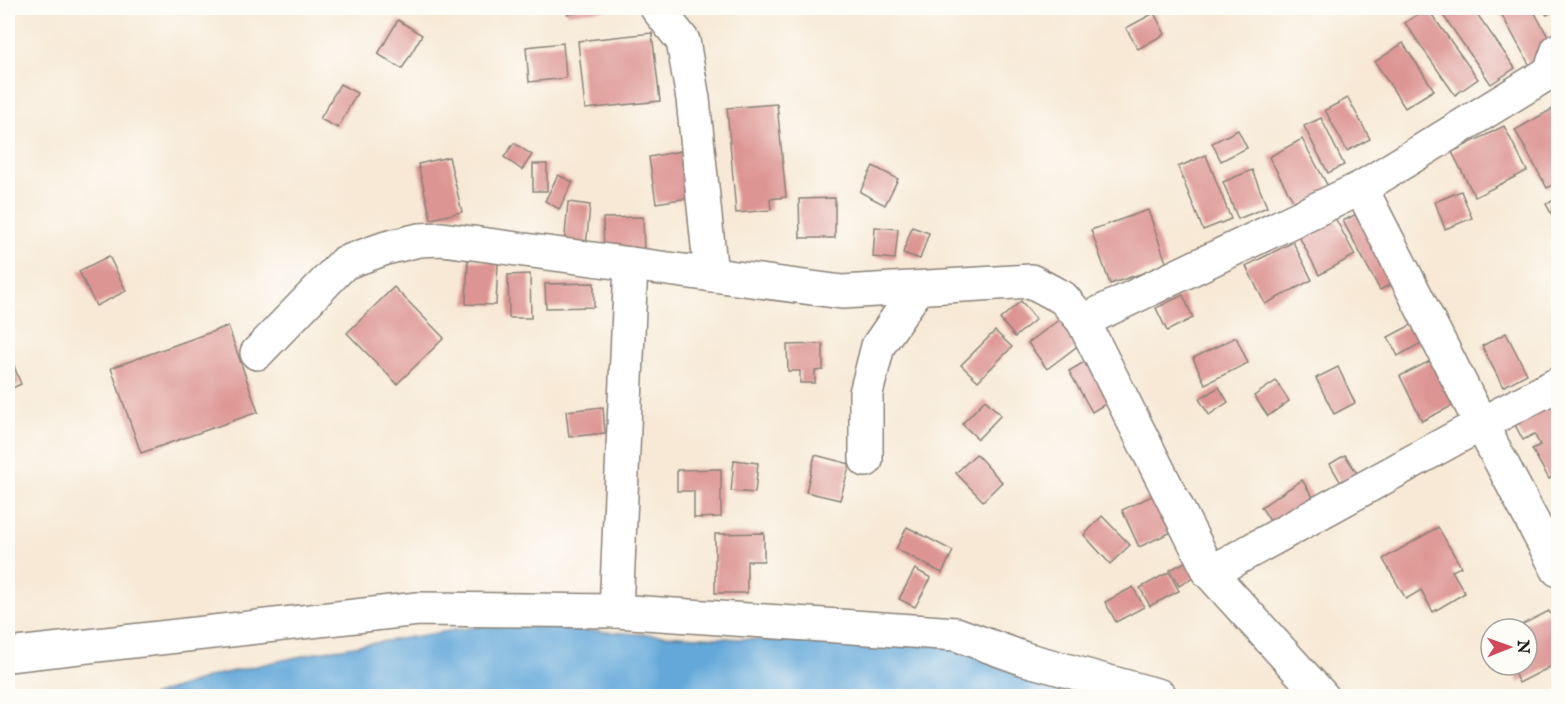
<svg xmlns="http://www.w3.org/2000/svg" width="1566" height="704" font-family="'IM FELL English',serif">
	<rect width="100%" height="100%" fill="#fdfcf7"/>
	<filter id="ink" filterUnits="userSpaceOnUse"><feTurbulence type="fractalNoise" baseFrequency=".0167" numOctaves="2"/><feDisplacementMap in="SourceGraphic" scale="12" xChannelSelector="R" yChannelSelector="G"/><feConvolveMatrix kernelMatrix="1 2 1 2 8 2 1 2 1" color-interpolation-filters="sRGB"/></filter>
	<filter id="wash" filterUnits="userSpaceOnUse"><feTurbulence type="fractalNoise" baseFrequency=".008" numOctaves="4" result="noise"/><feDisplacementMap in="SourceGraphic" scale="24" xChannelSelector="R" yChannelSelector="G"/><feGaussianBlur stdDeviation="1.35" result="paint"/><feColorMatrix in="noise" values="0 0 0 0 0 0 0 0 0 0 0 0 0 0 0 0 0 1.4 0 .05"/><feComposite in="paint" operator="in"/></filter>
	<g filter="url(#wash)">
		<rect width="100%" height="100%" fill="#f7e9d6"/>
		<!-- water -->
		<path fill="#64a8d9" stroke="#40627a" stroke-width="1.5" d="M493,624L639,634L786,641L924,642L1055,669L1099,696H151L216,675L324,651Z"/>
		<g id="blocks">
			<!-- building -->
			<g fill="#dd9593">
				<path d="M566,8H611V9L567,14Z"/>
				<path d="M1427,8L1478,79L1455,95L1405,23Z"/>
				<path d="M1438,8H1473L1515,68L1491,84Z"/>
				<path d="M1498,8H1532L1556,51L1530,66Z"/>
				<path d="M1540,8H1556L1547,15Z"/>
				<path d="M1154,13L1165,34L1138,49L1126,28Z"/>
				<path d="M398,20L422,35L402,69L378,54Z"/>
				<path d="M652,33L660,101L585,109L578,41Z"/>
				<path d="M563,43L566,78L529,82L526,47Z"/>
				<path d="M1403,43L1434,90L1405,108L1375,62Z"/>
				<path d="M340,84L357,93L338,128L320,119Z"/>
				<path d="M1348,98L1370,139L1347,151L1325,110Z"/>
				<path d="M777,104L786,197L770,199L771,210L736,213L727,108Z"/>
				<path d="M1554,108L1558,116V182L1547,188L1515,130Z"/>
				<path d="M1321,118L1344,165L1328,173L1304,126Z"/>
				<path d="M1504,126L1527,171L1475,197L1452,152Z"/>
				<path d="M1238,130L1247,148L1221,161L1212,143Z"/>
				<path d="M1302,139L1330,190L1297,208L1269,157Z"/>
				<path d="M514,143L532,155L522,170L504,157Z"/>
				<path d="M681,151L688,198L656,203L649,157Z"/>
				<path d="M1206,155L1231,219L1203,230L1178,167Z"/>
				<path d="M449,157L462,212L431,219L418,164Z"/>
				<rect x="533" y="164" width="14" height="27"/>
				<path d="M873,166L898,179L885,205L860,192Z"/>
				<path d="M1252,170L1267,207L1238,219L1223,182Z"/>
				<path d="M558,175L573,182L559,209L545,201Z"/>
				<path d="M1461,191L1472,218L1445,229L1435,202Z"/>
				<path d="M835,198V238H800L799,199Z"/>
				<path d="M1558,198V226L1546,204Z"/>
				<path d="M568,202L590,205L586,248L564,246Z"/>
				<path d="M1148,210L1167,265L1110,284L1091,230Z"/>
				<path d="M1360,212L1397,281L1380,290L1343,221Z"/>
				<path d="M1334,216L1355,255L1319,275L1299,236Z"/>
				<path d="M643,217L644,254L604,255L603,218Z"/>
				<path d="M875,227L898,229L895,259L873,257Z"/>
				<path d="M912,227L929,233L920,259L903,253Z"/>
				<path d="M1293,242L1312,280L1265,304L1246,266Z"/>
				<path d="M109,256L126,291L96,306L79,271Z"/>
				<path d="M468,260L498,262L496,305L466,304Z"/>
				<path d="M530,274L531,318H509L508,275Z"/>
				<path d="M594,283V307L546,308L545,284Z"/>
				<path d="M394,287L444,338L397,384L347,333Z"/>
				<path d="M1183,295L1193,318L1167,331L1156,308Z"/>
				<path d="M1021,301L1036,319L1015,337L1000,319Z"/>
				<path d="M1064,316L1084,341L1047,369L1028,343Z"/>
				<path d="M1413,324L1423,342L1398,356L1388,337Z"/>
				<path d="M228,326L258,412L141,453L111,368Z"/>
				<path d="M995,331L1012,347L978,381L961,365Z"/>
				<path d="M1506,333L1527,374L1503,387L1482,346Z"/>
				<path d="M1236,337L1248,363L1205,384L1193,358Z"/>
				<path d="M823,344V370L815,371V383H800V371H788L787,345Z"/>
				<path d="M8,351L21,384L8,390Z"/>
				<path d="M1096,355L1119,396L1092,412L1069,371Z"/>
				<path d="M1438,357L1460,402L1422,421L1400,376Z"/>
				<path d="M1338,367L1355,403L1334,414L1316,378Z"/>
				<path d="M1276,381L1289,401L1268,416L1254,396Z"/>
				<path d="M1219,387L1228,402L1209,415L1199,399Z"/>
				<path d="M1558,395V474L1549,479L1532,449L1540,445L1534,434L1523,440L1513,421Z"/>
				<path d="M985,400L1001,415L978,439L962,424Z"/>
				<path d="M603,407L605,433L569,437L566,411Z"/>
				<path d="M976,454L1002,482L983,501L956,473Z"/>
				<path d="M815,455L850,464L840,500L806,492Z"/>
				<path d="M1345,455L1357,473L1341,483L1330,464Z"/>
				<path d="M734,460L758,463L755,493L731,491Z"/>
				<path d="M721,469V517L694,518V491H677V470Z"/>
				<path d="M1302,480L1315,500L1274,527L1261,507Z"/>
				<path d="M1156,494L1174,531L1139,547L1122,510Z"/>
				<path d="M1102,516L1130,545L1110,564L1084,535Z"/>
				<path d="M907,527L953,551L942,573L896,549Z"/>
				<path d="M1438,527L1461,567L1452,571L1465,593L1433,612L1421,590L1406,599L1383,559Z"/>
				<path d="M764,533V561H747V593H715V534Z"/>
				<path d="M1194,557L1202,573L1179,586L1170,570Z"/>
				<path d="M915,569L931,578L915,607L899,599Z"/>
				<path d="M1169,572L1179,591L1150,606L1140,588Z"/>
				<path d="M1133,587L1144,607L1116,622L1105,602Z"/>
				<path d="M1549,611L1558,630V663L1519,683L1510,665H1527V629H1513Z"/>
			</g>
		</g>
	</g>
	<g filter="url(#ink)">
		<use href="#blocks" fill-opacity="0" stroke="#8a8279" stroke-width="1.5"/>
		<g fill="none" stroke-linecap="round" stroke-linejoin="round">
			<!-- street casing -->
			<g stroke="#8a8279" stroke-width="36">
				<g id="street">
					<path d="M657,8L683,41L693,99L711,275"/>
					<path d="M1361,188L1481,424L1558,384"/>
					<path d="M1083,321L1361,188L1550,72L1558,50"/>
					<path d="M257,353L344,263L386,248L419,240L442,239L842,292L1031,281L1063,298L1083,321L1210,573L1322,696"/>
					<path d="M866,460V393L878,346L918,288"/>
					<path d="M1210,573L1481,424L1558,570"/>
					<path d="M616,611L631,264"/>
					<path d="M8,655L418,609L616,611L956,634L1025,659L1160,696"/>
				</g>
			</g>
			<!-- street -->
			<use href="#street" stroke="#fff" stroke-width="33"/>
		</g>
	</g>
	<!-- margin -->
	<rect width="1566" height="704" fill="none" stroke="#fdfcf7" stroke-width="30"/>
	<!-- north arrow -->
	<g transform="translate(1509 647) rotate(89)"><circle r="28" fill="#fdfcf7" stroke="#a3a29f" stroke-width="1.5"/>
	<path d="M0-4.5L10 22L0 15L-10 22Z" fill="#d1495b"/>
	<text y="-9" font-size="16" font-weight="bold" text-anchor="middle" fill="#1c1c1c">N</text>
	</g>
</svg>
